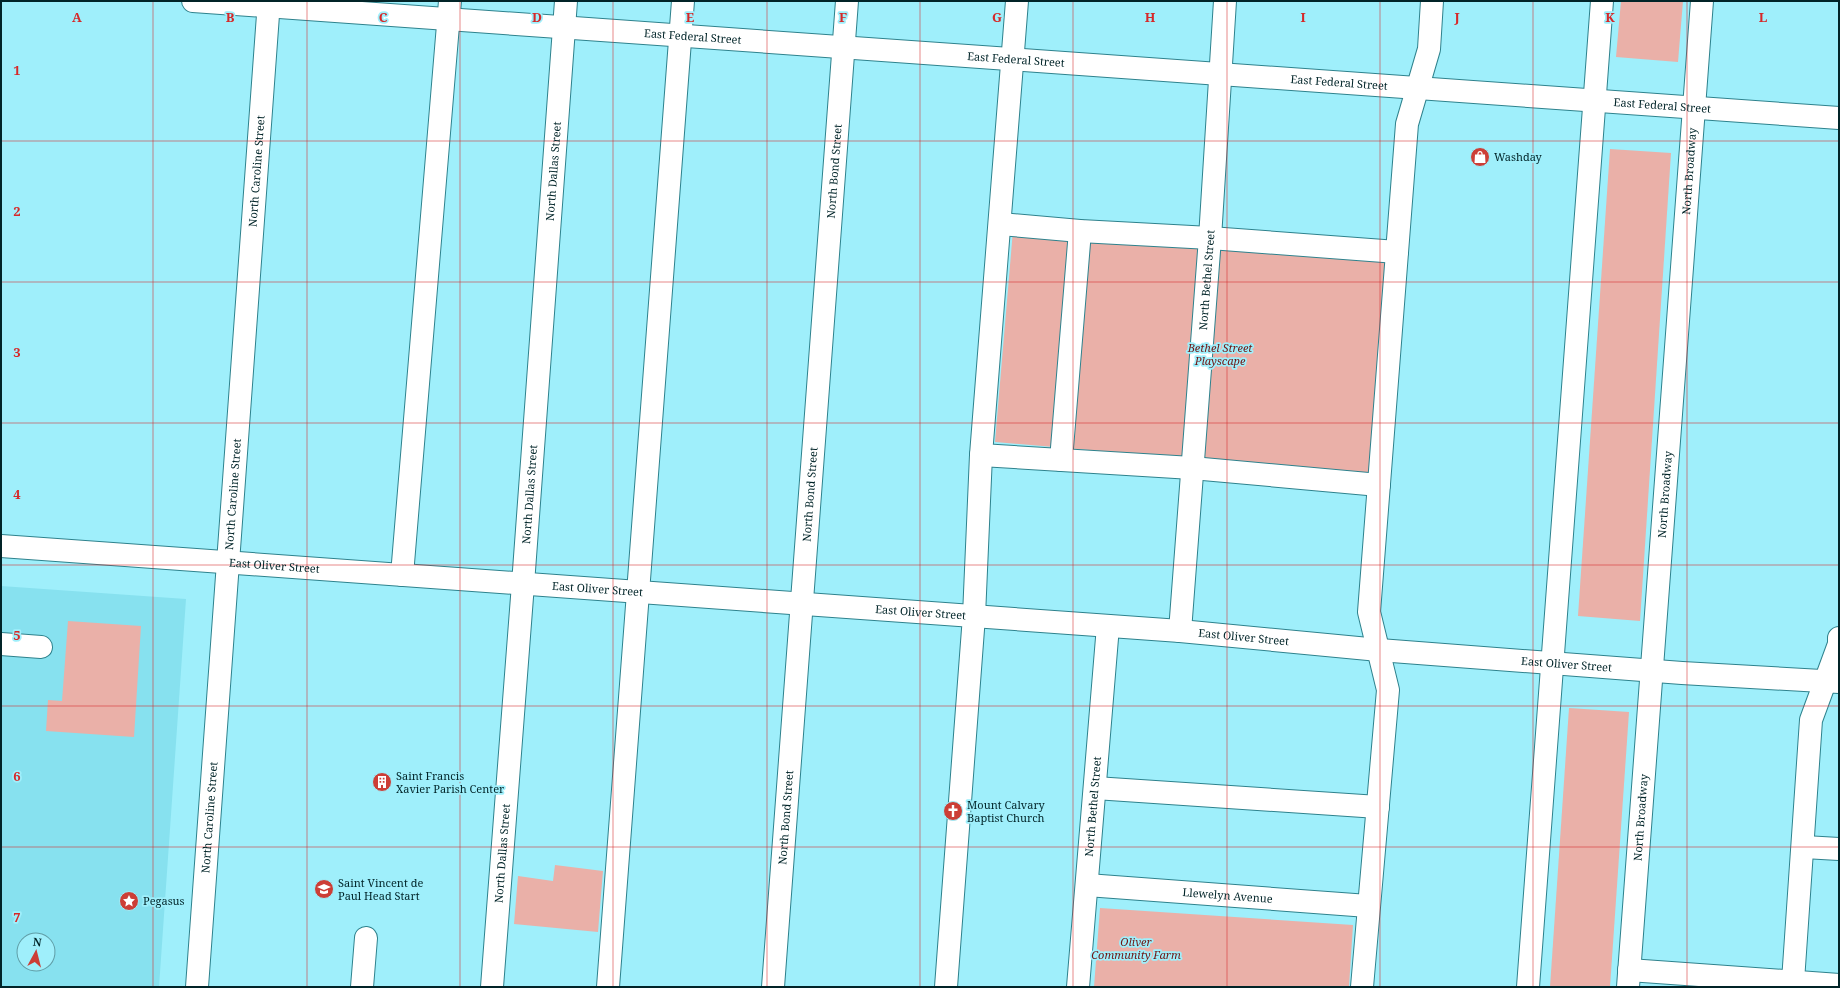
<svg xmlns="http://www.w3.org/2000/svg" width="1840" height="988" font-family="'Noto Serif',serif">
	<rect width="100%" height="100%" fill="#9feffb"/>
	<!-- built -->
	<path fill="#87e1ef" fill-rule="evenodd" d="M1,586L186,599L159,987H1ZM24,940H48V964H24Z"/>
	<!-- green -->
	<g fill="#eab0a8">
		<path d="M1621,1H1683L1678,62L1616,57Z"/>
		<path d="M1610,149L1671,153L1640,621L1578,616Z"/>
		<path d="M1013,230L1388,262L1369,474L995,442Z"/>
		<path d="M68,621L141,626L134,737L46,731L48,700L62,701Z"/>
		<path d="M1569,708L1629,712L1610,987H1550Z"/>
		<path d="M555,865L603,871L598,932L514,924L518,876L553,881Z"/>
		<path d="M1100,908L1353,925L1349,987H1094Z"/>
	</g>
	<g fill="none" stroke-linecap="round" stroke-linejoin="round">
		<!-- minor casing -->
		<g stroke="#2e828d" stroke-width="24">
			<g id="minor">
				<path id="s1" d="M193,1L1839,118"/>
				<path d="M1000,224L1080,231L1210,238L1397,252"/>
				<path d="M981,455L1192,468L1379,485"/>
				<path d="M1061,460L1080,231"/>
				<path id="s2" d="M1,546L1180,631L1379,650L1682,673L1839,682"/>
				<path d="M402,575L450,1"/>
				<path id="s3" d="M1180,631L1210,238L1225,1"/>
				<path d="M1,644L41,647"/>
				<path d="M1095,788L1378,807"/>
				<path d="M1804,847L1839,849"/>
				<path id="s4" d="M1087,885L1368,906"/>
				<path d="M1629,970L1839,985"/>
				<path d="M1793,981L1811,720L1839,644V638"/>
				<path id="s5" d="M197,987L269,1"/>
				<path d="M362,987L366,938"/>
				<path id="s6" d="M492,987L523,584L566,1"/>
				<path d="M608,987L683,1"/>
				<path id="s7" d="M773,987L847,1"/>
				<path d="M946,987L974,616L981,455L1017,1"/>
				<path id="s8" d="M1078,987L1108,626"/>
				<path d="M1362,987L1388,690L1369,612L1407,124L1429,49L1432,1"/>
			</g>
		</g>
		<!-- major casing -->
		<g stroke="#2e828d" stroke-width="24">
			<g id="major">
				<path d="M1528,987L1602,1"/>
				<path id="s9" d="M1628,987L1702,1"/>
			</g>
		</g>
		<!-- minor -->
		<use href="#minor" stroke="#fff" stroke-width="22"/>
		<!-- major -->
		<use href="#major" stroke="#fff" stroke-width="22"/>
	</g>
	<!-- grid -->
	<path fill="none" stroke="#d62828" stroke-width="1" stroke-opacity="0.55" d="M153,1V987M307,1V987M460,1V987M613,1V987M767,1V987M920,1V987M1073,1V987M1227,1V987M1380,1V987M1533,1V987M1687,1V987M1,141H1839M1,282H1839M1,423H1839M1,565H1839M1,706H1839M1,847H1839"/>
	<!-- icons -->
	<defs>
		<g id="shop-disc" transform="scale(1)"><circle r="9.5" fill="#cc3e36" stroke="#9feffb"/><path d="M-5-2.5h2.3a2.7 3.5 0 0 1 5.4 0H5L5.5 6h-11ZM-1.5-2.5h3a1.5 2.3 0 0 0-3 0Z" fill="#fff"/></g>
		<g id="building-disc" transform="scale(1)"><circle r="9.5" fill="#cc3e36" stroke="#9feffb"/><path d="M-4-6H4V6H1V3H-1V6H-4ZM-2.5-4.3h1.7v1.8h-1.7ZM.8-4.3h1.7v1.8H.8ZM-2.5-1h1.7V.8h-1.7ZM.8-1h1.7V.8H.8Z" fill="#fff"/></g>
		<g id="church-disc" transform="scale(1)"><circle r="9.5" fill="#cc3e36" stroke="#9feffb"/><path d="M-1.2-6h2.4v3.5h3.3v2.4h-3.3V6h-2.4V-.1h-3.3v-2.4h3.3Z" fill="#fff"/></g>
		<g id="school-disc" transform="scale(1)"><circle r="9.5" fill="#cc3e36" stroke="#9feffb"/><path d="M0-5L7-2L0 1L-7-2ZM-4 1L0 2.5L4 1V4Q0 6-4 4Z" fill="#fff"/></g>
		<g id="sight-disc" transform="scale(1)"><circle r="9.5" fill="#cc3e36" stroke="#9feffb"/><path d="M0-6L1.8-2.2L6-1.7L2.9 1.2L3.7 5.4L0 3.3L-3.7 5.4L-2.9 1.2L-6-1.7L-1.8-2.2Z" fill="#fff"/></g>
	</defs>
	<g fill-rule="evenodd">
		<use href="#shop-disc" x="1480" y="157"/>
		<use href="#building-disc" x="382" y="782"/>
		<use href="#church-disc" x="953" y="811"/>
		<use href="#school-disc" x="324" y="889"/>
		<use href="#sight-disc" x="129" y="901"/>
	</g>
	<g text-anchor="middle" stroke-width="3.5" stroke-linejoin="round" paint-order="stroke">
		<!-- street labels -->
		<g font-size="11" fill="#012428" stroke="#9feffb">
			<text dy="4" stroke="none"><textPath href="#s1" startOffset="501">East Federal Street</textPath></text>
			<text dy="4" stroke="none"><textPath href="#s1" startOffset="825">East Federal Street</textPath></text>
			<text dy="4" stroke="none"><textPath href="#s1" startOffset="1149">East Federal Street</textPath></text>
			<text dy="4" stroke="none"><textPath href="#s1" startOffset="1473">East Federal Street</textPath></text>
			<text dy="4" stroke="none"><textPath href="#s5" startOffset="818">North Caroline Street</textPath></text>
			<text dy="4" stroke="none"><textPath href="#s6" startOffset="818">North Dallas Street</textPath></text>
			<text dy="4" stroke="none"><textPath href="#s7" startOffset="818">North Bond Street</textPath></text>
			<text dy="4" stroke="none"><textPath href="#s9" startOffset="818">North Broadway</textPath></text>
			<text dy="4" stroke="none"><textPath href="#s3" startOffset="352">North Bethel Street</textPath></text>
			<text dy="4" stroke="none"><textPath href="#s5" startOffset="494">North Caroline Street</textPath></text>
			<text dy="4" stroke="none"><textPath href="#s6" startOffset="494">North Dallas Street</textPath></text>
			<text dy="4" stroke="none"><textPath href="#s7" startOffset="494">North Bond Street</textPath></text>
			<text dy="4" stroke="none"><textPath href="#s9" startOffset="494">North Broadway</textPath></text>
			<text dy="4" stroke="none"><textPath href="#s2" startOffset="274">East Oliver Street</textPath></text>
			<text dy="4" stroke="none"><textPath href="#s2" startOffset="598">East Oliver Street</textPath></text>
			<text dy="4" stroke="none"><textPath href="#s2" startOffset="922">East Oliver Street</textPath></text>
			<text dy="4" stroke="none"><textPath href="#s2" startOffset="1246">East Oliver Street</textPath></text>
			<text dy="4" stroke="none"><textPath href="#s2" startOffset="1570">East Oliver Street</textPath></text>
			<text dy="4" stroke="none"><textPath href="#s8" startOffset="181">North Bethel Street</textPath></text>
			<text dy="4" stroke="none"><textPath href="#s5" startOffset="170">North Caroline Street</textPath></text>
			<text dy="4" stroke="none"><textPath href="#s7" startOffset="170">North Bond Street</textPath></text>
			<text dy="4" stroke="none"><textPath href="#s9" startOffset="170">North Broadway</textPath></text>
			<text dy="4" stroke="none"><textPath href="#s6" startOffset="134">North Dallas Street</textPath></text>
			<text dy="4" stroke="none"><textPath href="#s4" startOffset="141">Llewelyn Avenue</textPath></text>
		</g>
		<!-- poi labels -->
		<g font-size="11" fill="#012428" stroke="#9feffb" text-anchor="start">
			<text x="1494" y="161">Washday</text>
			<text x="396" y="780">Saint Francis<tspan x="396" dy="13">Xavier Parish Center</tspan></text>
			<text x="967" y="809">Mount Calvary<tspan x="967" dy="13">Baptist Church</tspan></text>
			<text x="338" y="887">Saint Vincent de<tspan x="338" dy="13">Paul Head Start</tspan></text>
			<text x="143" y="905">Pegasus</text>
		</g>
		<!-- park labels -->
		<g font-size="11" font-style="italic" fill="#701411" stroke="#9feffb">
			<text x="1220" y="352">Bethel Street<tspan x="1220" dy="13">Playscape</tspan></text>
			<text x="1136" y="946">Oliver<tspan x="1136" dy="13">Community Farm</tspan></text>
		</g>
	</g>
	<g font-size="13" text-anchor="middle" font-weight="bold" fill="#d62828" stroke="#9feffb" stroke-width="3.5" stroke-linejoin="round" paint-order="stroke">
		<text x="77" y="22">A</text>
		<text x="230" y="22">B</text>
		<text x="383" y="22">C</text>
		<text x="537" y="22">D</text>
		<text x="690" y="22">E</text>
		<text x="843" y="22">F</text>
		<text x="997" y="22">G</text>
		<text x="1150" y="22">H</text>
		<text x="1303" y="22">I</text>
		<text x="1457" y="22">J</text>
		<text x="1610" y="22">K</text>
		<text x="1763" y="22">L</text>
		<text x="17" y="75">1</text>
		<text x="17" y="216">2</text>
		<text x="17" y="357">3</text>
		<text x="17" y="499">4</text>
		<text x="17" y="640">5</text>
		<text x="17" y="781">6</text>
		<text x="17" y="922">7</text>
	</g>
	<!-- border -->
	<rect width="1840" height="988" fill="none" stroke="#012428" stroke-width="4"/>
	<!-- north arrow -->
	<g transform="translate(36 952) rotate(7)"><circle r="19" fill="#9feffb" stroke="#609ea7"/>
	<path d="M0-3L7 15L0 10L-7 15Z" fill="#cc3e36"/>
	<text y="-6" font-size="11" font-weight="bold" text-anchor="middle" fill="#012428">N</text>
	</g>
</svg>
